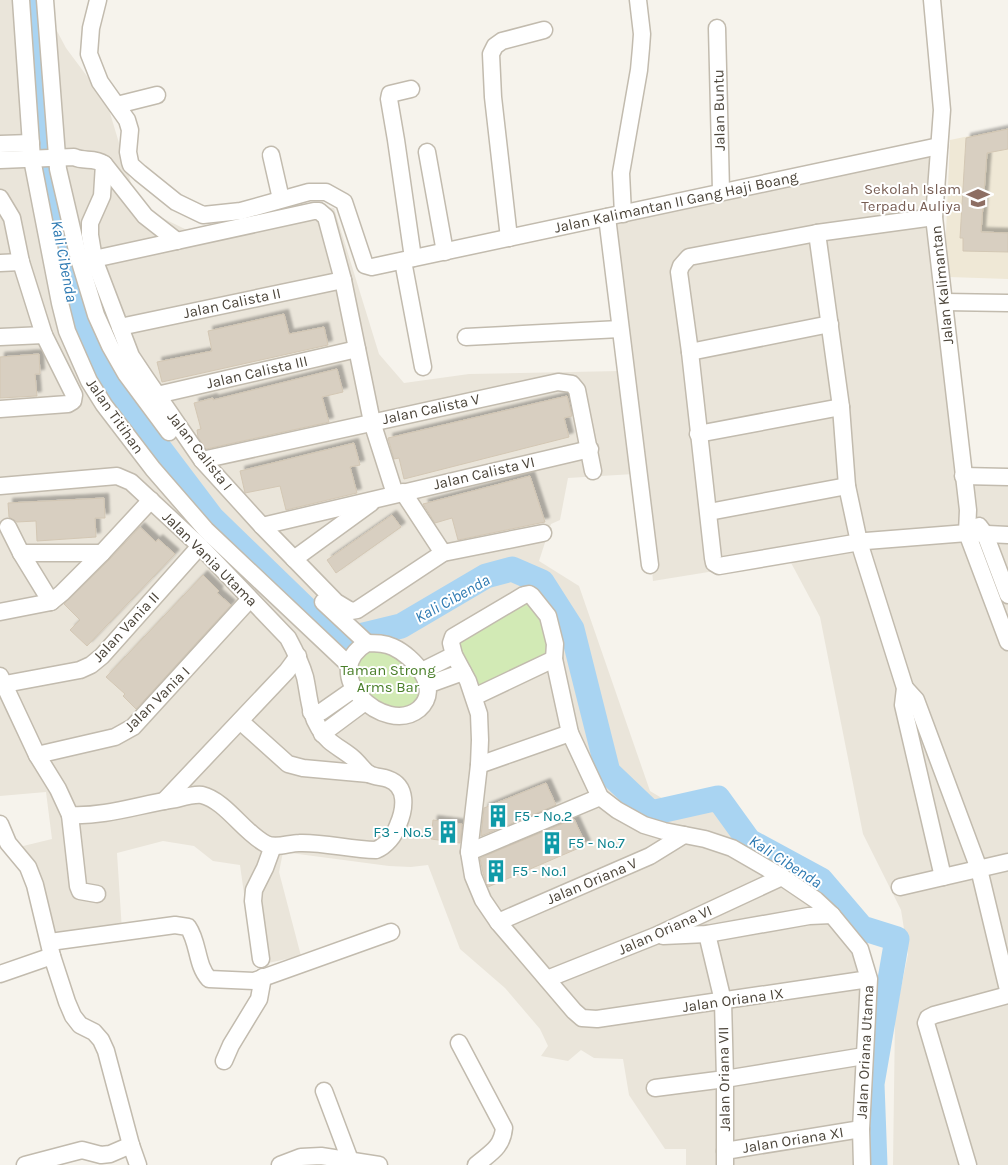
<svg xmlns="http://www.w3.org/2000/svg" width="1008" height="1165" font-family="Karla,sans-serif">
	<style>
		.residential { fill: #eae5da }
		.education { fill: #efe8d6 }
		.green { fill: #d2eab5 }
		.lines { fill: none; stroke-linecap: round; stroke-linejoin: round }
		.river { stroke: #a9d4f2; stroke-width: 25 }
		.building { fill: #d8cfc1; stroke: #d3c7b4; filter: url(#shadow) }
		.minor-casing { stroke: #c2bbae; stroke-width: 19 }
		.minor { stroke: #fff; stroke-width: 16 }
		.labels { text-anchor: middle; stroke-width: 4; stroke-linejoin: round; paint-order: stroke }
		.street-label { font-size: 15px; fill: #4b4439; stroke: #fff }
		.education-label { font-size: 15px; fill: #785e54; stroke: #fff; text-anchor: end }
		.park-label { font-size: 15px; fill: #4a7f2a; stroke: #fff }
		.culture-label { font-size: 15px; fill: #0d838f; stroke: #fff; text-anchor: start }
		.water-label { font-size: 16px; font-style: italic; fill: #2e7ab2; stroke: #fff }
	</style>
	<defs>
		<filter id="shadow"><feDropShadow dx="4.5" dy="-4.5" stdDeviation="1" flood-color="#0004"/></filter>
	</defs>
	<rect width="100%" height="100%" fill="#f6f3ec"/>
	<!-- residential -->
	<g class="residential">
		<polygon points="0,0 48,0 49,16 66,48 107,103 134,193 146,210 189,231 295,205 334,208 379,354 404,383 469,374 620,371 634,474 568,478 560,520 551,524 539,561 579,586 650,791 665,800 703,798 721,805 747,841 796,869 829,892 862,947 870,1069 871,1165 686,1165 686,1149 665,1149 629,1095 623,1059 594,1058 581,1050 568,1061 541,1056 548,1046 540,1029 505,988 460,949 428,865 411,867 389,866 283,852 279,872 301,956 254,966 240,865 213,861 194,846 163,841 117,853 122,931 56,937 39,883 15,848 52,839 46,792 0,796"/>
		<polygon points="933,156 934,295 958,475 1008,476 1008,1165 893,1165 895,1017 908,954 901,910 863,834 820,617 789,559 653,581 616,223 801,178"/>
	</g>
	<!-- education -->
	<polygon class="education" points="1008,128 1008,279 949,277 945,256 950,140"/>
	<!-- green -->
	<g class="green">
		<polygon points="529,596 545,617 552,658 475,694 454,644"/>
		<polygon points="381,643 422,671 422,706 400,716 359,696 359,648"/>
	</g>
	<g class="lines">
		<!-- river -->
		<polyline class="river" points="29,0 43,145 72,304 101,371 212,518 339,641 401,626 486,576 512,569 542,582 572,629 608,772 651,813 718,798 749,841 821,880 862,928 897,939 872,1084 875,1165"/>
	</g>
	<!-- building -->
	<g class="building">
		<polygon points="1008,129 1008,149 987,153 981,232 1008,233 1008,252 963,251 963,238 960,238 966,138"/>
		<polygon points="284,314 289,334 324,327 328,345 162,382 157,362 212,351 208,331"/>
		<polygon points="39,354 40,374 35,374 37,396 0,398 0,357"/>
		<polygon points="337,369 343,392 322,397 329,422 206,449 198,437 197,430 201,429 194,403 213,398 213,400"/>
		<polygon points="567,396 572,416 564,418 569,437 404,479 399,458 394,459 388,438"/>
		<polygon points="354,443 360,465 350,467 357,493 286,510 280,486 245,493 240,471"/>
		<polygon points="530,476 545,522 458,540 452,518 435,523 423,504"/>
		<polygon points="104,498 105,518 95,518 96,537 37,541 36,521 17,522 9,517 8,503"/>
		<polygon points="392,515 401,527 336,573 327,560"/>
		<polygon points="140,527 156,542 158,539 175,554 87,646 70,630 80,620 64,604 109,560"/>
		<polygon points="203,575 219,591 217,593 231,605 136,709 123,696 125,694 106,677"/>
		<polygon points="546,783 556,805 481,836 484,808"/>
		<polygon points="574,819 586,845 488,887 483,873 480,858"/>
		<polygon points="433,820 462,824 460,843 431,839"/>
	</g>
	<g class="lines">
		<defs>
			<g id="minor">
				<polyline points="21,0 32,159 60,303 67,331 89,381 104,405 153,469 206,530 349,665"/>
				<polyline points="45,0 58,169 79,259 96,315 110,346 126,374 169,432"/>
				<polyline points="98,0 91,28 89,54 100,82 127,120 130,130 128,152 130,162 131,165 140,173 176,202 203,215 241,211 309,192 326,192 344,202 365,265 372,267 939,146"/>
				<polyline points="932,0 942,110 934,217 968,510 967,533 1008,642"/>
				<polyline points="717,28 721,191"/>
				<polyline points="411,89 390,94 389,99 396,140 413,258"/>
				<polyline points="117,105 157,95"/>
				<polyline points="0,144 31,143"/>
				<polyline points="427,152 445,252"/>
				<polyline points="271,155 281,199"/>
				<path d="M0 160 74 157C84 162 94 157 104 164L145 216 177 241"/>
				<polyline points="104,164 102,196 90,223 90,235 94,259 131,356 145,377 202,460 262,526 336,602 351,611 357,610 443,553 543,533"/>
				<polyline points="0,198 12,218 21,262 44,335 74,395 73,401 68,404 0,409"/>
				<polyline points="623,214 621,173 639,70 641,48 642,34 638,0"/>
				<polyline points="607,217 650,565"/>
				<polyline points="934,217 817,233 689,257 681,266 679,272 690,352 713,558 714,563 719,566 866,541 967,533 1008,535"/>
				<polyline points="817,233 841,407 847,486 859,542 905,688 903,705 943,877"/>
				<polyline points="509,238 493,97 491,54 495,46 502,41 544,30"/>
				<polyline points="94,259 314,211 319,211 326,217 343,280 372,422 395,494"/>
				<polyline points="403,261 423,367"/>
				<polyline points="0,263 21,262"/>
				<polyline points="944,302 1008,303"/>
				<polyline points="120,327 343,280"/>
				<polyline points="0,337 44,335"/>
				<polyline points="466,337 620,329"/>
				<polyline points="690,352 830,324"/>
				<polyline points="157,395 357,349"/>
				<polyline points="698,434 841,407"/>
				<polyline points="202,460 558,382 572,384 577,390 593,471"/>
				<polyline points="963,476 1008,477"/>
				<path d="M0 486 117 476 131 482 200 546 288 638C295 651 301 663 305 677 309 695 309 712 319 728 328 744 340 747 353 758 359 763 364 771 369 774 375 777 382 777 388 779 408 786 405 809 398 825 395 835 386 846 376 850 350 850 325 842 299 843 289 843 276 849 266 844 244 833 226 801 202 795 194 794 184 797 176 799 141 804 106 817 70 815L58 789 37 755 0 676"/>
				<polyline points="403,492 443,553"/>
				<polyline points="709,512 847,486"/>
				<polyline points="262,526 590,449"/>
				<polyline points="979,526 985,534 1008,595"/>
				<polyline points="8,527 21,553 51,602"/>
				<polyline points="21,553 102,553"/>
				<polyline points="294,559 371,503"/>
				<polyline points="323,602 367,643"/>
				<polyline points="0,612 51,602 62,593 102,553 151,500"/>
				<path d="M367 643C376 643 384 643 393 647 413 656 443 688 419 709 385 737 316 673 367 643Z"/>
				<polyline points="422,671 454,655"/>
				<polyline points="5,684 80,670 91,665 102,656 200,546"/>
				<polyline points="427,685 463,672"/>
				<polyline points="905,688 916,700 979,869 1008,990"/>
				<polyline points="474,697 554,659"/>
				<polyline points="311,712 321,712 354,689"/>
				<polyline points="240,721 288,764 303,768 369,774"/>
				<polyline points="322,734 365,702"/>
				<polyline points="37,755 115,737 133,727 250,599"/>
				<polyline points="479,765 570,733"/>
				<polyline points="164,801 287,671 298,656"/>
				<polyline points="70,815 78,886 80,891 97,894"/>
				<polyline points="0,824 8,843 28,867 35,885 52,956 67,1002 73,1016 80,1025 94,1032 101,1040 106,1051 131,1145 138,1165"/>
				<polyline points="469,852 600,797"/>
				<polyline points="900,887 1008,862"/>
				<polyline points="498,922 650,856 684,835"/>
				<polyline points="707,934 723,1001 725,1079 725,1165"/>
				<polyline points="663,936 707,934 809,916 832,915"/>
				<path d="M50 942 175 925 188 927C199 943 196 965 209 979L254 981 391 932"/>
				<polyline points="261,959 253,901 254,890 265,868 273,846"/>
				<polyline points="0,974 52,956"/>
				<polyline points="547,979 655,936 782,877"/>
				<path d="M459 1043 504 1128C502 1148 490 1153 476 1165"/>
				<polyline points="224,1061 231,1045 259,999 263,977"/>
				<polyline points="655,1088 725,1079 864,1056"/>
				<polyline points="324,1091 350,1160"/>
				<polyline points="725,1151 861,1129"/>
				<polyline points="25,1165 82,1150 101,1155 110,1154 131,1145"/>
				<polyline points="280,1165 301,1157 321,1156 379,1165"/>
				<polyline points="862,1165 861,1129 869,979 860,949 832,915 816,900 782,877 732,848 705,839 664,831 644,825 617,810 600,797 570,733 554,659 555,644 548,616 532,596 529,594 524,595 453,637 451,643 454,655 468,681 479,714 480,740 479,765 469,852 473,876 483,900 498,922 574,1011 582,1018 597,1019 869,979"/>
				<polyline points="968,1165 926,1023 928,1018 934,1015 1008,995"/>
			</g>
		</defs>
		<!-- minor casing -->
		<use href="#minor" class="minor-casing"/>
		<!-- minor -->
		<use href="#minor" class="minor"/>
	</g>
	<!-- icons -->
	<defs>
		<symbol id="school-bare" viewBox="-9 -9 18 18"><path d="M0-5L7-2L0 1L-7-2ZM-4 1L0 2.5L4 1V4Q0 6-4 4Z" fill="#8d6e63" stroke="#fff" stroke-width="2.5" paint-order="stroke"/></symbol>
		<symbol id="building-bare" viewBox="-9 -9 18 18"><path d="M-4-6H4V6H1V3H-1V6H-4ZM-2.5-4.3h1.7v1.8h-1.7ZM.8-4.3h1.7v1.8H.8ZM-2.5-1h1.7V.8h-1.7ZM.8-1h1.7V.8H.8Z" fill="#0f9aa8" stroke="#fff" stroke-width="2.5" paint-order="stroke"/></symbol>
	</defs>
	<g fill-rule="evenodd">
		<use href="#school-bare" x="962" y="182" width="32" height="32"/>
		<use href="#building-bare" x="482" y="800" width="32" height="32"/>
		<use href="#building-bare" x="432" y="816" width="32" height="32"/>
		<use href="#building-bare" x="536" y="827" width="32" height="32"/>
		<use href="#building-bare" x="480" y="855" width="32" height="32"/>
	</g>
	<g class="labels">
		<!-- street labels -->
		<g class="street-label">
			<text transform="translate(719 110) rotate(-91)" y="5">Jalan Buntu</text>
			<text transform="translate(676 202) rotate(-12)" y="5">Jalan Kalimantan II Gang Haji Boang</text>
			<text transform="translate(942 285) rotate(-96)" y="5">Jalan Kalimantan</text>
			<text transform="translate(232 303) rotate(-12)" y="5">Jalan Calista II</text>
			<text transform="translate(257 372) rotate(-13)" y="5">Jalan Calista III</text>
			<text transform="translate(431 409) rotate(-12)" y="5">Jalan Calista V</text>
			<text transform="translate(115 416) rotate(55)" y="5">Jalan Titihan</text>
			<text transform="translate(200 451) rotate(52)" y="5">Jalan Calista I</text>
			<text transform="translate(484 473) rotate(-13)" y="5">Jalan Calista VI</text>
			<text transform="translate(210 559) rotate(45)" y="5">Jalan Vania Utama</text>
			<text transform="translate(126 627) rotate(-47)" y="5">Jalan Vania II</text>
			<text transform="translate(157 699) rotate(-45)" y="5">Jalan Vania I</text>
			<text transform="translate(592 881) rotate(-23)" y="5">Jalan Oriana V</text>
			<text transform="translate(665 930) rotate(-24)" y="5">Jalan Oriana VI</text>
			<text transform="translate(733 1000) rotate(-8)" y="5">Jalan Oriana IX</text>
			<text transform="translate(865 1052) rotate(-87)" y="5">Jalan Oriana Utama</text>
			<text transform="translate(724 1079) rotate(-91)" y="5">Jalan Oriana VII</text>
			<text transform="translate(793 1140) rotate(-9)" y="5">Jalan Oriana XI</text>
		</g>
		<!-- education labels -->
		<g class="education-label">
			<text x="961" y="194">Sekolah Islam<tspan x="961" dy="17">Terpadu Auliya</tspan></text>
		</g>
		<!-- park labels -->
		<g class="park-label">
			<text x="388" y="675">Taman Strong<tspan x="388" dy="17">Arms Bar</tspan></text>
		</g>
		<!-- culture labels -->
		<g class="culture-label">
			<text x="514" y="821">F5 - No.2</text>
			<text x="432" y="837" text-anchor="end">F3 - No.5</text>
			<text x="568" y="848">F5 - No.7</text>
			<text x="512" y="876">F5 - No.1</text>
		</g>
		<!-- water labels -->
		<g class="water-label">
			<text transform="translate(65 261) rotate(79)" y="6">Kali Cibenda</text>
			<text transform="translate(452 598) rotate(-29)" y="6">Kali Cibenda</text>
			<text transform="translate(786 861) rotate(33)" y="6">Kali Cibenda</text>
		</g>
	</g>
</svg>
